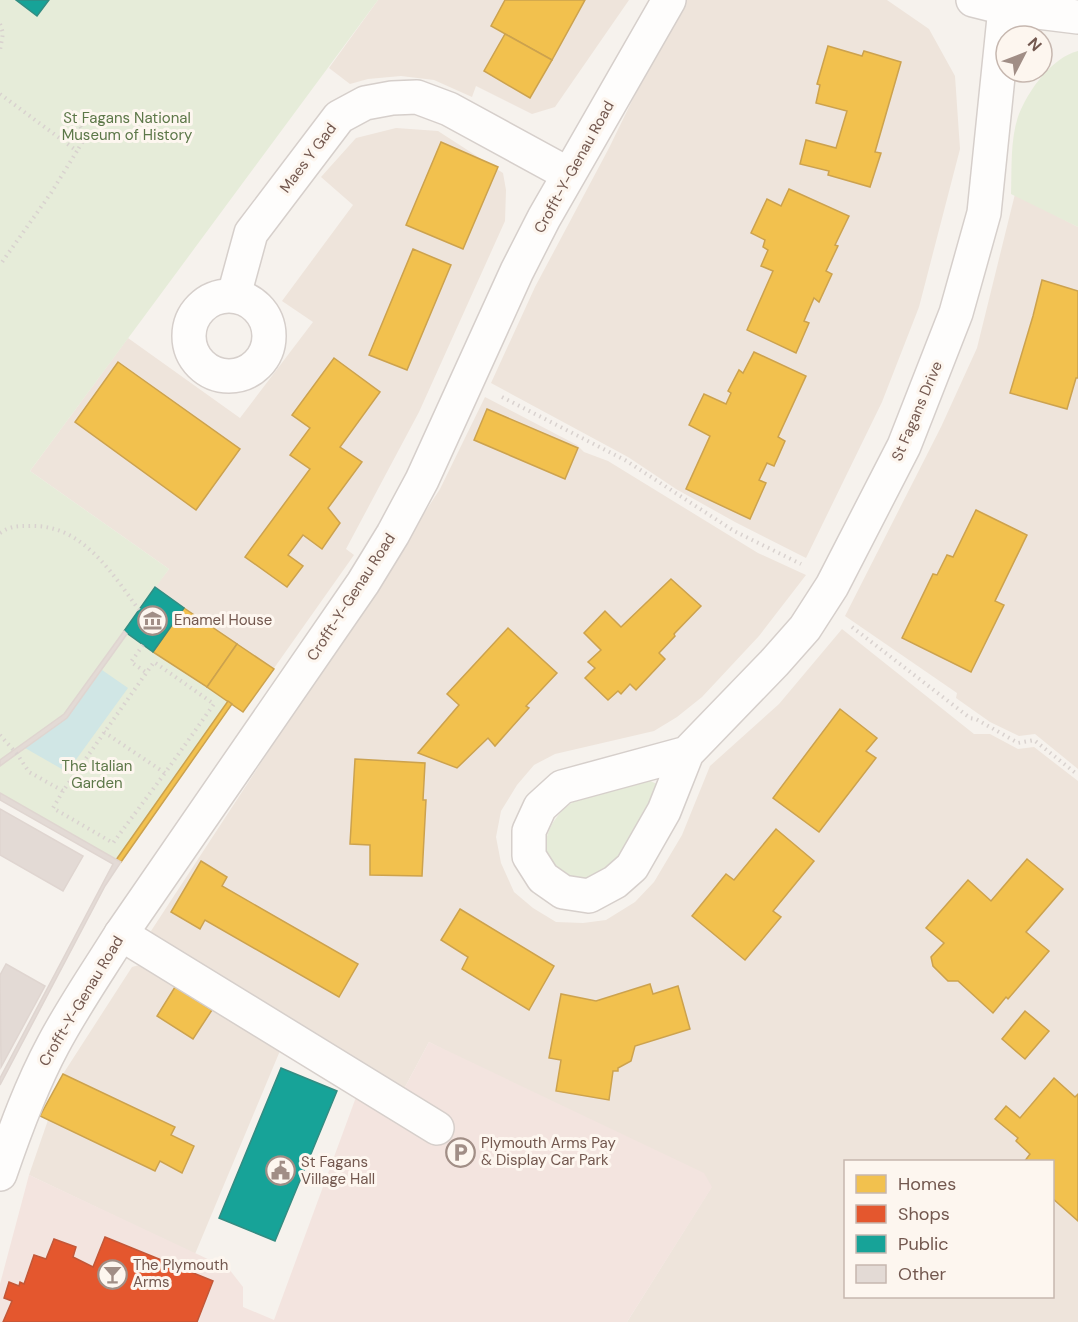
<svg xmlns="http://www.w3.org/2000/svg" width="1078" height="1322" font-family="'DM Sans',sans-serif">
	<style>
		.residential { fill: #eee4db; fill-rule: evenodd }
		.commercial { fill: #f3e4df }
		.green { fill: #e6ecd9 }
		.water { fill: #d0e6e5 }
		.homes { fill: #f2c14e; stroke: #cca24e; stroke-width: 1.5 }
		.shops { fill: #e4572e; stroke: #c25738; stroke-width: 1.5 }
		.public { fill: #17a398; stroke: #338c82; stroke-width: 1.5 }
		.building { fill: #e3dad5; stroke: #dfd5d0; stroke-width: 1.5 }
		.lines { fill: none; stroke-linecap: round; stroke-linejoin: round }
		.minor-casing { stroke: #d6cfcb; stroke-width: 36 }
		.path { stroke: #d9d2cf; stroke-width: 4; stroke-dasharray: 1.5 4.5; stroke-linecap: butt }
		.minor { stroke: #fefdfc; stroke-width: 33 }
		.labels { text-anchor: middle; stroke-width: 6; stroke-linejoin: round; paint-order: stroke }
		.park-label { font-size: 15px; fill: #5c7748; stroke: #fdf6ef }
		.street-label { font-size: 15px; fill: #73584f; stroke: #fdf6ef }
		.poi-label { font-size: 15px; fill: #73584f; stroke: #fdf6ef; text-anchor: start }
	</style>
	<rect width="100%" height="100%" fill="#f6f2ed"/>
	<!-- residential -->
	<g class="residential">
		<polygon points="378,0 629,0 555,107 532,114 476,86 472,97 434,80 401,76 368,79 350,84 329,68"/>
		<polygon points="687,0 887,0 929,29 955,76 960,149 919,307 882,402 806,558 735,522 676,489 628,457 491,383 535,287 609,148 669,25"/>
		<polygon points="396,128 438,131 503,173 506,190 505,221 419,412 346,549 354,555 243,712 153,652 155,587 169,569 30,471 128,338 240,418 313,322 282,301 353,205 321,177 356,138"/>
		<polygon points="1015,194 1078,227 1078,769 1035,734 1019,736 990,722 956,698 957,693 845,616 941,427 977,348"/>
		<path d="M485 397 577 445 584 452 608 461 758 553 806 575 759 636 702 697 677 717 654 731 555 754 534 765 517 785 501 811 496 837 501 863 514 892 533 908 556 922 583 923 606 920 635 902 654 882 682 835 710 766 779 704 842 629 974 734H990L1018 749 1034 747 1078 781V1322H627L711 1188 429 1042 404 1089 155 941 151 931 440 489ZM846 1162H1052V1296H846Z"/>
		<polygon points="143,964 282,1046 195,1254 29,1175 48,1120 40,1116 63,1074 132,967"/>
	</g>
	<!-- commercial -->
	<polygon class="commercial" points="429,1042 704,1173 712,1187 627,1322 0,1322 0,1284 29,1175 229,1269 243,1287 243,1307 274,1320 359,1089 404,1089"/>
	<!-- green -->
	<g class="green">
		<polygon points="0,0 378,0 30,471 169,569 155,588 153,652 232,704 118,867 0,800"/>
		<path d="M1078 51V227L1011 194C1012 168 1010 138 1019 114 1029 90 1051 58 1078 51Z"/>
		<path d="M648 780 657 784V790C643 812 622 860 602 875 595 880 588 880 580 879 531 872 540 824 573 802 585 794 632 784 648 780Z"/>
	</g>
	<!-- water -->
	<polygon class="water" points="102,670 128,688 67,772 25,748 67,718"/>
	<!-- homes -->
	<g class="homes">
		<polygon points="505,0 585,0 552,60 491,26"/>
		<polygon points="505,34 552,60 530,98 484,71"/>
		<polygon points="828,46 862,56 864,51 901,62 875,152 881,153 870,187 828,175 829,171 800,164 806,140 836,148 847,111 816,103 820,85 817,84"/>
		<polygon points="441,142 498,167 463,249 406,225"/>
		<polygon points="789,189 849,216 835,245 838,246 826,271 832,274 819,302 814,298 804,321 809,323 796,353 747,330 773,271 761,266 768,250 763,247 765,240 751,233 767,199 781,206"/>
		<polygon points="413,249 451,265 407,370 369,355"/>
		<polygon points="1042,280 1078,291 1078,378 1076,378 1067,409 1010,393 1033,316"/>
		<polygon points="754,352 806,376 778,437 785,441 774,466 767,463 759,480 766,483 750,519 686,489 710,436 689,425 704,394 726,404 731,393 728,391 739,370 743,373"/>
		<polygon points="334,358 380,392 340,447 362,462 328,508 340,523 322,549 303,535 288,555 303,566 287,587 245,557 310,469 290,455 310,428 292,415"/>
		<polygon points="118,362 240,449 196,510 75,422"/>
		<polygon points="487,409 578,448 565,479 474,440"/>
		<polygon points="976,510 1027,535 995,601 1004,605 971,672 902,638 933,574 937,575 947,555 953,557"/>
		<polygon points="671,579 701,606 674,634 675,636 659,653 665,659 636,690 630,684 621,694 618,691 608,700 585,678 595,668 588,662 601,650 584,633 605,611 621,627"/>
		<polygon points="184,608 237,644 207,687 153,652"/>
		<polygon points="508,628 557,673 526,706 529,708 495,746 488,738 457,768 418,753 459,705 447,694"/>
		<polygon points="237,644 274,669 243,712 207,687"/>
		<polygon points="228,701 232,704 121,862 116,860"/>
		<polygon points="840,709 877,738 866,751 876,758 819,832 773,798"/>
		<polygon points="355,759 425,763 423,800 426,800 422,876 370,875 370,845 350,844"/>
		<polygon points="776,829 814,861 773,911 781,917 745,960 692,916 726,874 734,880"/>
		<polygon points="1027,859 1063,889 1026,932 1049,951 1008,999 1006,997 993,1013 958,981 948,981 933,966 931,957 944,943 926,928 968,880 991,901"/>
		<polygon points="201,861 227,877 222,886 358,964 339,997 205,920 200,929 171,912"/>
		<polygon points="460,909 554,966 529,1010 462,969 468,957 441,940"/>
		<polygon points="650,984 653,994 678,986 690,1029 635,1046 631,1061 618,1068 618,1071 613,1071 609,1100 556,1091 561,1060 549,1058 561,994 596,1001"/>
		<polygon points="175,987 212,1010 193,1039 157,1016"/>
		<polygon points="1025,1011 1049,1031 1025,1059 1002,1039"/>
		<polygon points="63,1074 175,1127 171,1135 194,1146 182,1173 160,1161 155,1171 40,1116"/>
		<polygon points="1054,1078 1075,1097 1078,1094 1078,1221 1052,1198 1052,1162 1024,1162 1030,1154 1016,1141 1018,1138 995,1119 1006,1106 1020,1118"/>
	</g>
	<!-- shops -->
	<polygon class="shops" points="105,1237 213,1281 197,1322 3,1322 12,1301 4,1298 9,1282 19,1286 20,1282 24,1284 34,1255 46,1259 54,1239 76,1247 73,1257 93,1267"/>
	<!-- public -->
	<g class="public">
		<polygon points="16,0 49,0 37,16"/>
		<polygon points="155,587 184,608 153,652 124,631"/>
		<polygon points="281,1068 337,1091 275,1241 219,1218"/>
	</g>
	<!-- building -->
	<g class="building">
		<polygon points="124,631 127,634 67,718 0,766 0,760 64,714"/>
		<polygon points="0,793 121,862 105,886 0,1085 0,1078 113,864 0,800"/>
		<polygon points="0,809 83,856 63,891 0,855"/>
		<polygon points="6,964 45,986 1,1067 0,975"/>
	</g>
	<g class="lines">
		<defs>
			<g id="minor">
				<polyline points="973,0 1005,8 1078,17"/>
				<polyline points="234,295 251,233 339,117 365,103 392,98 417,97 449,109 568,174"/>
				<circle cx="229" cy="336" r="40"/>
				<polyline points="687,753 664,811 632,867 615,882 589,896 563,892 543,878 529,856 529,831 540,807 562,787 687,753 774,663 805,628 832,586 904,446 956,313 984,213 1005,8"/>
				<polyline points="121,934 437,1128"/>
				<path d="M0 1174C15 1130 31 1086 53 1045 73 1007 98 971 121 934L363 583 393 534 422 480 517 271 544 218 669 0"/>
			</g>
		</defs>
		<!-- minor casing -->
		<use href="#minor" class="minor-casing"/>
		<!-- path -->
		<g class="path">
			<polyline points="0,24 3,33 0,50"/>
			<polyline points="0,94 77,151 51,193 0,265"/>
			<polyline points="71,111 86,136 77,151"/>
			<polyline points="502,397 625,460 734,531 801,564"/>
			<path d="M0 533C10 526 18 526 30 526 82 524 112 573 139 610"/>
			<polyline points="852,627 970,718 976,719 1018,743 1034,740 1078,775"/>
			<polyline points="143,645 131,662 147,673"/>
			<polyline points="0,735 17,754 29,772 63,791 154,662 214,704 165,773 104,732"/>
			<polyline points="63,791 53,808 113,843 165,773"/>
		</g>
		<!-- minor -->
		<use href="#minor" class="minor"/>
	</g>
	<!-- icons -->
	<defs>
		<symbol id="museum-ring" viewBox="-11 -11 22 22"><circle r="9.5" fill="#fdf6ef" stroke="#a18e86" stroke-width="1.5"/><path d="M0-6L6-3V-2H-6V-3ZM-5-1h2V3h-2ZM-1-1h2V3h-2ZM3-1h2V3H3ZM-6 4H6V6H-6Z" fill="#a18e86"/></symbol>
		<symbol id="parking-ring" viewBox="-11 -11 22 22"><circle r="9.5" fill="#fdf6ef" stroke="#a18e86" stroke-width="1.5"/><path d="M-3.5-5.5H1a3.5 3.5 0 0 1 0 7H-1V5.5H-3.5ZM-1-3.4V-.6H.8a1.4 1.4 0 0 0 0-2.8Z" fill="#a18e86"/></symbol>
		<symbol id="civic-ring" viewBox="-11 -11 22 22"><circle r="9.5" fill="#fdf6ef" stroke="#a18e86" stroke-width="1.5"/><path d="M-.6-6.5H3V-4.5H.6V-3L4-1V1h2V6H-6V1h2V-1L-.6-3ZM-1.2 2.5V6h2.4V2.5Z" fill="#a18e86"/></symbol>
		<symbol id="bar-ring" viewBox="-11 -11 22 22"><circle r="9.5" fill="#fdf6ef" stroke="#a18e86" stroke-width="1.5"/><path d="M-6-5H6L.8 .8V4.5H3.5V6h-7V4.5H-.8V.8Z" fill="#a18e86"/></symbol>
	</defs>
	<g fill-rule="evenodd">
		<use href="#museum-ring" x="136" y="604" width="33" height="33"/>
		<use href="#parking-ring" x="444" y="1136" width="33" height="33"/>
		<use href="#civic-ring" x="264" y="1154" width="33" height="33"/>
		<use href="#bar-ring" x="96" y="1258" width="33" height="33"/>
	</g>
	<g class="labels">
		<!-- park labels -->
		<g class="park-label">
			<text x="127" y="123">St Fagans National<tspan x="127" dy="17">Museum of History</tspan></text>
			<text x="97" y="771">The Italian<tspan x="97" dy="17">Garden</tspan></text>
		</g>
		<!-- street labels -->
		<g class="street-label">
			<text transform="translate(308 158) rotate(-53)" y="5">Maes Y Gad</text>
			<text transform="translate(574 167) rotate(-61)" y="5">Crofft-Y-Genau Road</text>
			<text transform="translate(917 411) rotate(-67)" y="5">St Fagans Drive</text>
			<text transform="translate(351 597) rotate(-57)" y="5">Crofft-Y-Genau Road</text>
			<text transform="translate(81 1001) rotate(-59)" y="5">Crofft-Y-Genau Road</text>
		</g>
		<!-- poi labels -->
		<g class="poi-label">
			<text x="174" y="625">Enamel House</text>
			<text x="481" y="1148">Plymouth Arms Pay<tspan x="481" dy="17">&amp; Display Car Park</tspan></text>
			<text x="301" y="1167">St Fagans<tspan x="301" dy="17">Village Hall</tspan></text>
			<text x="133" y="1270">The Plymouth<tspan x="133" dy="17">Arms</tspan></text>
		</g>
	</g>
	<!-- legend -->
	<rect x="844" y="1160" width="210" height="138" fill="#fdf6ef" stroke="#c6b7af" stroke-width="1.5"/>
	<rect x="856" y="1175" width="30" height="18" fill="#f2c14e" stroke="#c6b7af" stroke-width="1.5"/>
	<text x="898" y="1190" font-size="18" fill="#73584f">Homes</text>
	<rect x="856" y="1205" width="30" height="18" fill="#e4572e" stroke="#c6b7af" stroke-width="1.5"/>
	<text x="898" y="1220" font-size="18" fill="#73584f">Shops</text>
	<rect x="856" y="1235" width="30" height="18" fill="#17a398" stroke="#c6b7af" stroke-width="1.5"/>
	<text x="898" y="1250" font-size="18" fill="#73584f">Public</text>
	<rect x="856" y="1265" width="30" height="18" fill="#e3dad5" stroke="#c6b7af" stroke-width="1.5"/>
	<text x="898" y="1280" font-size="18" fill="#73584f">Other</text>
	<!-- north arrow -->
	<g transform="translate(1024 54) rotate(48)"><circle r="28" fill="#fdf6ef" stroke="#c6b7af" stroke-width="1.5"/>
	<path d="M0-4.5L10 22L0 15L-10 22Z" fill="#a18e86"/>
	<text y="-9" font-size="16" font-weight="bold" text-anchor="middle" fill="#73584f">N</text>
	</g>
</svg>
